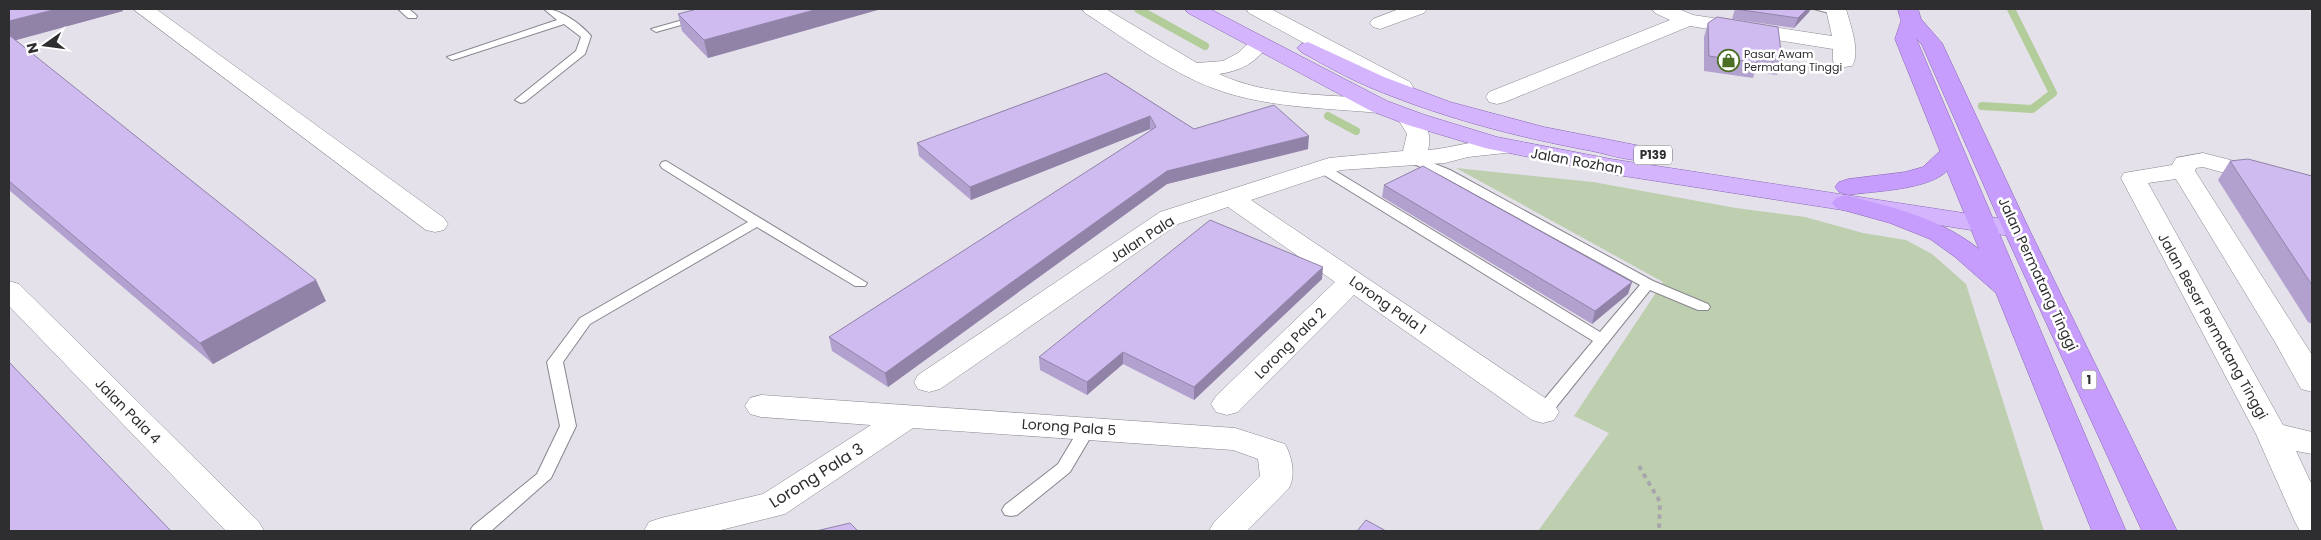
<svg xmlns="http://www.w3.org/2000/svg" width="2321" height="540" font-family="Poppins,sans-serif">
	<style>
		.green { fill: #becfb0 }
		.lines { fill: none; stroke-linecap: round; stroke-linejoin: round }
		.stream { stroke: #b2cd9a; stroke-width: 8 }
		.service-casing { stroke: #88858e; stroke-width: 2 }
		.minor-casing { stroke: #88858e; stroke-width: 1 }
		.primary-casing { stroke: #8765b5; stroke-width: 1 }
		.trunk-casing { stroke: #8765b5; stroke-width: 1 }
		.path { stroke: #a8a6ad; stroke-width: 4; stroke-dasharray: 4.5 4.5; stroke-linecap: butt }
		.service { fill: #fff; fill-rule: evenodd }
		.minor { fill: #fff; fill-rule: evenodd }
		.primary { fill: #d4b5fd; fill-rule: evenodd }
		.trunk { fill: #c69cfc; fill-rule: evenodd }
		.wall { fill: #b2a1ce }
		.shaded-wall { fill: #9183a8 }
		.building { fill: #cfbbf0; stroke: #9183a8 }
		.labels { text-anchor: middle; stroke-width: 5; stroke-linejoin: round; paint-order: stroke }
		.far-poi-label { font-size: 11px; fill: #2e2d30; stroke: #fff; text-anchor: start }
		.shield { fill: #fff; stroke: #6d6c6e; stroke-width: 1 }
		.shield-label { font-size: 12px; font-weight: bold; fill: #2e2d30 }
		.street-label { font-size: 14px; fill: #2e2d30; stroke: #fff }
		.near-street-label { font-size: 16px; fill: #2e2d30; stroke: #fff }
	</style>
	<rect width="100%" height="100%" fill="#e4e1ea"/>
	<!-- green -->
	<polygon class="green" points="1456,168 1593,182 1736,208 1805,217 1863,233 1906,240 1932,254 1966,284 2044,531 1538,531 1609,433 1574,416 1663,282"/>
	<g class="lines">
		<!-- stream -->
		<g class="stream">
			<polyline points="1138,9 1205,46"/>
			<polyline points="1982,106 2032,109 2053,93 2011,9"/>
			<polyline points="1328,116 1356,131"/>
		</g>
		<defs>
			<g id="service">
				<polygon points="398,9 409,9 417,16 416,18 408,18"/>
				<path d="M544 9C559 8 581 24 591 36L585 54 525 102 521 103 515 100 576 51 581 37 564 24 456 59 452 60 447 57 557 20Z"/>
				<polygon points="722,9 738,9 656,32 651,29"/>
				<polygon points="1814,9 1836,9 1842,12 1837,15"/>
				<polygon points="1413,155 1450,170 1653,281 1708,304 1710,307 1708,310 1698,310 1650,290 1549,416 1537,416 1535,412 1537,408 1593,341 1316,170 1314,167 1316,164 1324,164 1600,332 1640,285 1442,176 1409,162 1407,159 1409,156"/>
				<polygon points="666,161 867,283 865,286 855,286 757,227 590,324 563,362 576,426 551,478 491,531 470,531 473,526 537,474 560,426 547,362 580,318 748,222 662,168 660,165 662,162"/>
				<polygon points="1088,422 1094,424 1096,428 1070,472 1017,515 1011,516 1005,515 1002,510 1005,505 1058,464 1082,424"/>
			</g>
			<g id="minor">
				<polygon points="133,9 156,9 444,218 448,224 444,230 435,232 426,230"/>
				<path d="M1082 9H1106L1197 63 1223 61 1238 53 1252 40 1259 38 1266 40 1269 44C1257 62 1241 71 1219 74 1268 97 1326 94 1379 99L1387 101 1390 106 1387 111 1379 113C1327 108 1274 108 1224 92 1174 76 1129 41 1085 13Z"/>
				<polygon points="1246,9 1271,9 1410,82 1413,87 1410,92 1402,94 1394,92 1249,13"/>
				<polygon points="1399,9 1427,9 1424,13 1380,29 1373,27 1370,23 1373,19"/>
				<path d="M1652 9H1679L1693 15 1832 36 1826 9H1846C1850 24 1861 52 1852 66L1844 67 1836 66 1833 61V49L1690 26 1505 102 1497 104 1489 102 1486 97 1489 92 1670 20 1655 13Z"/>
				<path d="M1410 112 1418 114C1427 127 1432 134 1428 150 1456 148 1486 135 1514 142L1518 147 1514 152 1468 157 1445 163 1341 170 1251 200 1554 404 1559 412 1554 420 1543 423 1532 420 1354 295 1238 412 1227 415 1216 412 1211 404 1216 396 1335 282 1228 207 1178 224 940 389 929 392 918 389 914 382 918 375 1160 212 1329 158 1403 151 1407 134 1398 119 1402 114Z"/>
				<polygon points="2203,153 2312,181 2312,197 2203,167 2196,168 2195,171 2312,355 2312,392 2301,389 2275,342 2176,179 2148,183 2283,425 2312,432 2312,454 2296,451 2312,485 2312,531 2300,531 2295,522 2256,434 2121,178 2124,173 2172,165 2176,158"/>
				<polygon points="9,281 19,284 259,522 264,531 226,531 9,306"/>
				<path d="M761 395 1235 428 1285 444C1292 457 1296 475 1289 488L1247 531H1209L1214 522 1260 476 1258 459 1233 450 913 428 785 514 717 531H644L649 522 661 518 763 494 871 425 761 417 750 414 745 406 750 398Z"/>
			</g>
			<g id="primary">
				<polygon points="1185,9 1210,9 1387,101 1425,115 1497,137 1611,159 2016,221 2025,223 2029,229 2025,235 2016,237 1611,174 1485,148 1408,125 1371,111 1188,13"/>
				<path d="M1308 42 1384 77 1450 102 1544 127 1656 149 1659 154 1656 159C1636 164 1611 155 1592 151 1516 137 1440 117 1369 87 1345 77 1323 64 1301 52L1297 48 1301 44Z"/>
			</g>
			<path id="trunk" d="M1898 9H1918L1921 19 1942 43 2029 229 2177 531H2142L2003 229 1922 45 1916 38 2126 531H2092L1996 293 1955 257 1930 239 1890 223 1836 208 1832 203 1836 198 1845 195C1892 207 1940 218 1979 249L1947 171C1928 190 1875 191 1848 195L1839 192 1835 187 1839 182 1848 179 1905 172 1923 167 1940 151 1895 39 1901 21Z"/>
		</defs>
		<!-- service casing -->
		<use href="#service" class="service-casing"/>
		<!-- minor casing -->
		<use href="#minor" class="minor-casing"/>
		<!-- primary casing -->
		<use href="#primary" class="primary-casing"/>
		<!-- trunk casing -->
		<use href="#trunk" class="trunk-casing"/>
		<!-- path -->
		<polyline class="path" points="1639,466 1660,502 1659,531"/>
		<!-- service -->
		<use href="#service" class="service"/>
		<!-- minor -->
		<use href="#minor" class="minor"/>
		<!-- primary -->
		<use href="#primary" class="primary"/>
		<!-- trunk -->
		<use href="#trunk" class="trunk"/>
	</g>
	<!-- wall -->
	<g class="wall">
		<polygon points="9,9 123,11 16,40 326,301 213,364 9,190"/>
		<polygon points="697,9 881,9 708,58 682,31 678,14"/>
		<polygon points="1735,9 1809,12 1794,28 1732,19"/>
		<polygon points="1708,23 1782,60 1777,75 1755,72 1753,78 1704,71 1704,37"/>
		<polygon points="1106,73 1194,129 1308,149 1167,184 888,387 832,351 829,337 1151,131 1150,129 971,200 919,156 917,143"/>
		<polygon points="2230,161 2312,176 2312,324 2308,322 2218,180"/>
		<polygon points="1384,185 1632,282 1628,294 1592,324 1382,197"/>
		<polygon points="1322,279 1194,400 1123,364 1087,395 1040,370 1039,357"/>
	</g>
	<!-- shaded-wall -->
	<g class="shaded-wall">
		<polygon points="57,9 122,9 123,11 9,42 9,21"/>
		<polygon points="818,9 881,9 708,58 704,40"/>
		<polygon points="1807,9 1811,9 1809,12 1794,28 1798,18"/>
		<polygon points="1150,116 1150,129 971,200 970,187"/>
		<polygon points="1309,136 1308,149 1167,184 888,387 885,373 1167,171"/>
		<polygon points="1323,267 1322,279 1194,400 1194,387"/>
		<polygon points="316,280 326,301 213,364 200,343"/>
		<polygon points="1632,282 1628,294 1592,324 1595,311"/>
		<polygon points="1123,352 1123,364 1087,395 1087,382"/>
	</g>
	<!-- building -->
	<g class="building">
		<polygon points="9,9 57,9 9,21"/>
		<polygon points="697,9 818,9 704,40 678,14"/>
		<polygon points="1735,9 1807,9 1798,18"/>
		<polygon points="1717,17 1778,27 1782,60 1757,56 1757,63 1709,56 1708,23"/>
		<polygon points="9,35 316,280 200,343 9,181"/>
		<polygon points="1106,73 1194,129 1274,105 1309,136 1167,171 885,373 829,337 1156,127 1150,116 970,187 917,143"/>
		<polygon points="2248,159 2312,176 2312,285 2230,161"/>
		<polygon points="1423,166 1632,282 1595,311 1384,185"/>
		<polygon points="1210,220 1323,267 1194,387 1123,352 1087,382 1039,357"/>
		<polygon points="9,362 171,531 9,531"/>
		<polygon points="1366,520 1386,531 1357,531"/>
		<polygon points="850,523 858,531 816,531"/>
	</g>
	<!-- icons -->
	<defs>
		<symbol id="shop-ring" viewBox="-11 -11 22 22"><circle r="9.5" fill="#fff" stroke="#4b6d24" stroke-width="1.5"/><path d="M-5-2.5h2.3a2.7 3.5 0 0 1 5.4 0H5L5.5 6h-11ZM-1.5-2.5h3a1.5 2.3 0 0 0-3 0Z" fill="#4b6d24"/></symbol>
	</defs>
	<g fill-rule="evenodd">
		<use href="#shop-ring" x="1716" y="48" width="25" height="25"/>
	</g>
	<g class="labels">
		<!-- far-poi labels -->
		<g class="far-poi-label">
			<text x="1744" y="58">Pasar Awam<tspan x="1744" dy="13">Permatang Tinggi</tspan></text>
		</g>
		<!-- shield labels -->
		<g class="shield">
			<rect x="1634" y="145.5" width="38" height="19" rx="4"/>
			<rect x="2081.5" y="370.5" width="15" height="19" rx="4"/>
		</g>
		<g class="shield-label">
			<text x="1653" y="159">P139</text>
			<text x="2089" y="384">1</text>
		</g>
		<!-- street labels -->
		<g class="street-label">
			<text transform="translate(1577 161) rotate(10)" y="5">Jalan Rozhan</text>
			<text transform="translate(1142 239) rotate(-33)" y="5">Jalan Pala</text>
			<text transform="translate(2038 274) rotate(65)" y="5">Jalan Permatang Tinggi</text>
			<text transform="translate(1388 305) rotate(35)" y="5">Lorong Pala 1</text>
			<text transform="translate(2213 326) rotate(61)" y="5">Jalan Besar Permatang Tinggi</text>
			<text transform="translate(1290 343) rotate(-45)" y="5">Lorong Pala 2</text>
			<text transform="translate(128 411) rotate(45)" y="5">Jalan Pala 4</text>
			<text transform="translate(1069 427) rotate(4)" y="5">Lorong Pala 5</text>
		</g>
		<!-- near-street labels -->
		<g class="near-street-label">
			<text transform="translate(816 475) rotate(-32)" y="6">Lorong Pala 3</text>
		</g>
	</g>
	<!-- border -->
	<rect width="2321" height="540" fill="none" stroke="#2e2d30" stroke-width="20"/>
	<!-- north arrow -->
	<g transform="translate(45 45) rotate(256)" stroke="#ffffff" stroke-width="4" paint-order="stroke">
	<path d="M0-4L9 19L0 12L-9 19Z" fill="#2e2d30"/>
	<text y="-8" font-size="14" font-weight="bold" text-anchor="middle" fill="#2e2d30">N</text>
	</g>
</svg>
